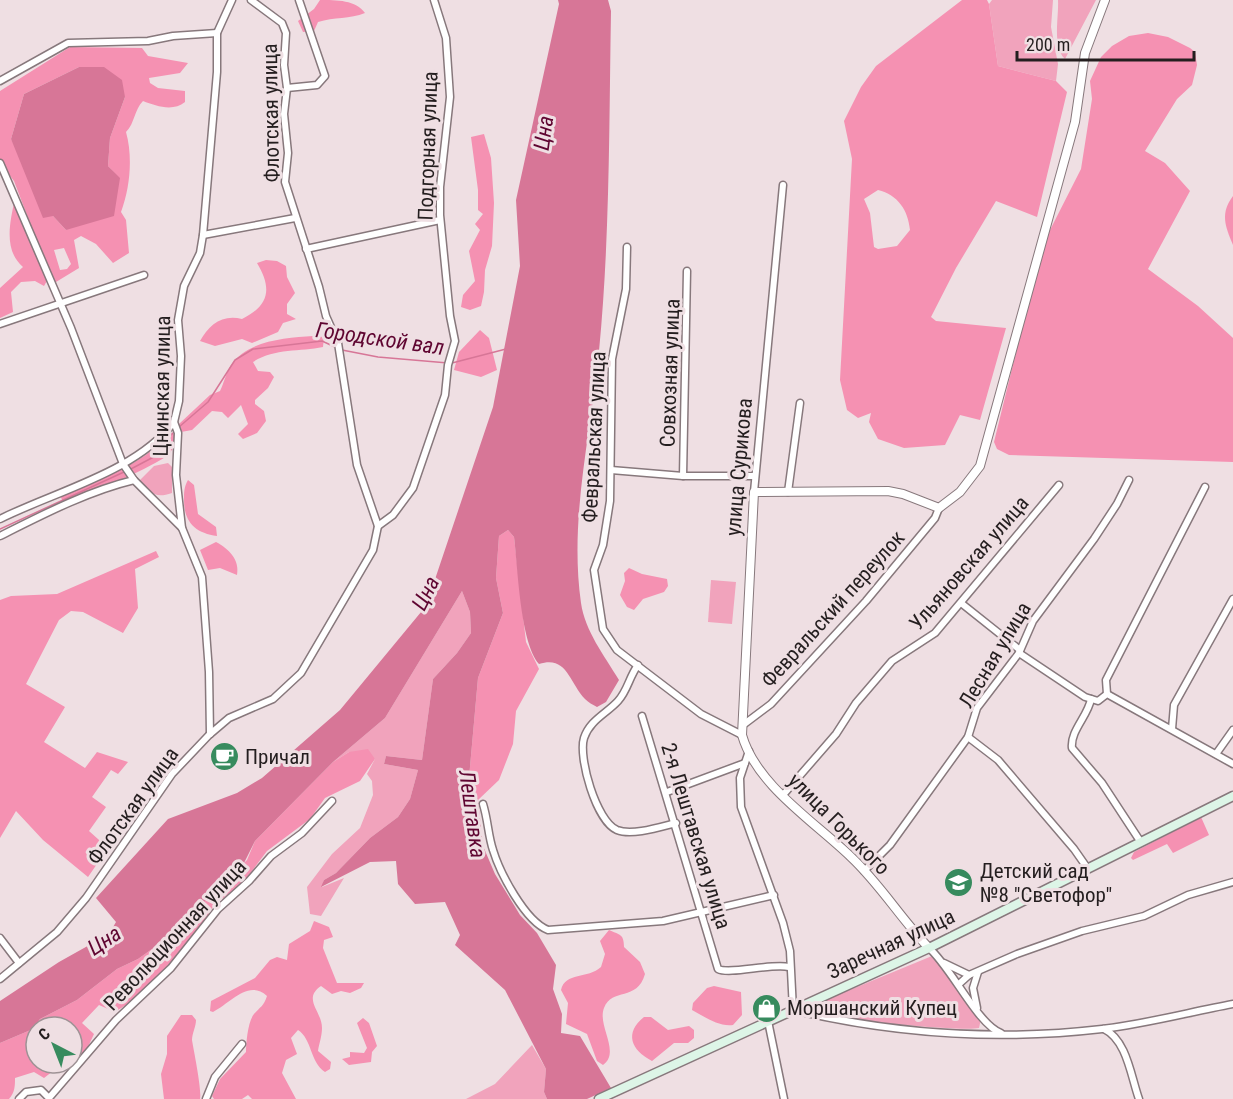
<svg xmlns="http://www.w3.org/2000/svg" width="1233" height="1099" font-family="'Roboto Condensed',sans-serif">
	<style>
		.green { fill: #f1a3bc }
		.forest { fill: #f591b2; fill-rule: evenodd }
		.water { fill: #d77697 }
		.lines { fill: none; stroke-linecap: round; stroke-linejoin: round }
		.stream { stroke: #d77697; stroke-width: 1.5 }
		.minor-casing { stroke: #87787c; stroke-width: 9 }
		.tertiary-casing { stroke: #87787c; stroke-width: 10 }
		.secondary-casing { stroke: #87787c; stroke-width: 11 }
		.minor { stroke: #fff; stroke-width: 6 }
		.tertiary { stroke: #fff; stroke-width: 8 }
		.secondary { stroke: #ddf5e7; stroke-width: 8 }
		.labels { text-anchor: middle; stroke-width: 6; stroke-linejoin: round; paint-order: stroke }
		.street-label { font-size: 21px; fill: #241e1f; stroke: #efdfe3 }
		.poi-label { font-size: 21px; fill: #241e1f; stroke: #efdfe3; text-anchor: start }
		.water-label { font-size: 22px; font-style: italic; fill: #5f0531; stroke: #efdfe3 }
	</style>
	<rect width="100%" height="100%" fill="#efdfe3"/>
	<!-- green -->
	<g class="green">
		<polygon points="992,0 1053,0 1051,27 1058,64 1056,81 998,66 989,4"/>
		<path d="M1058 0H1096L1065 59C1052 46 1059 17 1058 0Z"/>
		<path d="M168 463 172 467V493C155 499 151 493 139 481L154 466Z"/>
		<polygon points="711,580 736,582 732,624 708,622"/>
		<polygon points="462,591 470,612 471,633 457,653 433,679 422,760 386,756 384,764 418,770 410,799 398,817 370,838 336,873 324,880 322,887 344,878 321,916 310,914 307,887 332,854 360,828 373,795 372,781 367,774 375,759 349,752 333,762 385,718"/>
		<path d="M932 956 941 963 981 1019 979 1028C965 1032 840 1020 826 1014 823 1012 821 1010 819 1008L823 1001Z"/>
		<polygon points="532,1045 546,1069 544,1092 547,1099 466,1099 495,1084"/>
	</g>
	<!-- forest -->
	<g class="forest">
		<path d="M320 0C337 0 356 0 365 13 350 19 334 17 318 22L314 31 303 32 298 21 314 9Z"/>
		<path d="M962 0H987L989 4 998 66 1056 81 1067 92 1037 217 996 201 956 268 931 317 936 321 1006 328 980 420 960 415 945 445 904 448 878 439 869 422 871 413 858 418 847 410 840 380 852 159 844 121 861 87 876 66ZM878 190C898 195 908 210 910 230L897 246 878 249 874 247 870 213 864 199Z"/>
		<polygon points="1148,33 1168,37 1190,48 1195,52 1197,65 1192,85 1177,99 1145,151 1165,163 1190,191 1148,269 1198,306 1233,338 1233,462 1009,455 997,449 994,442 1035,275 1049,232 1081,169 1092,99 1090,81 1101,57 1112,46 1129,36"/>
		<path d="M70 47 142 48 148 56 188 63 180 73 149 78 150 83 158 88 185 91V102C173 112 156 106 143 101 134 110 135 123 126 132 133 157 130 188 121 212L126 220 129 253 113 263 96 244 81 236 74 240 79 268 56 282 51 278 14 181 0 163V91ZM79 67 125 97 110 138 108 166 119 178 66 230 53 216 11 139 24 94ZM64 248 71 264 67 269 60 270 54 250Z"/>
		<polygon points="484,134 491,158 494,203 492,246 485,270 484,292 481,306 470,310 461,307 463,295 475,281 469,251 480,230 475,224 483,214 478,210 478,190 471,137"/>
		<path d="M1233 196V245C1225 226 1220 213 1233 196Z"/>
		<path d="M15 199 48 279 44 286 35 281 21 282 11 292 13 312 0 318V288L23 267C3 250 10 221 15 199Z"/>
		<path d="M266 260 277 261 286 266 287 277 295 293 287 304V314L296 319 283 323 278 332 252 343 242 339 215 346 200 341C209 325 222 314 242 319 270 305 272 288 257 263Z"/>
		<polygon points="480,330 489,338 497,370 481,377 454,370 459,352"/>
		<path d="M313 336 324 337 323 347C300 352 274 348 253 362L258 371 270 372 274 377 268 388 255 400V404L264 411 266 421 257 433 243 439 238 434 248 424 241 405 228 418 222 412 212 411 192 430 181 432 177 426 180 423 210 395 220 391C224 383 226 373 231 365 248 340 286 338 313 336Z"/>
		<path d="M168 433 175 434V444L169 455C136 475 101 489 63 503L61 497C97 476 142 469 168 433Z"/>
		<path d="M188 480 194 485 198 514 216 527 217 536C195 533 184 522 184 500 184 492 184 487 188 480Z"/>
		<polygon points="508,530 514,537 526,642 539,669 516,711 513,744 499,780 478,800 469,778 478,678 503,613 496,578 499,536"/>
		<path d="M216 542C229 549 240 560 237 575L220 568 208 570 200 550Z"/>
		<polygon points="156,551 159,557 135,569 138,608 123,633 83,612 71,611 59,620 26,684 65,707 44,742 85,768 97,752 128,762 118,774 111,770 92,797 106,807 89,831 108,848 88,877 43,840 16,811 0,838 0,600 11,596 57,594"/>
		<polygon points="629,568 642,574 667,579 668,586 664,592 643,599 634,610 627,607 620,595 625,581 624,573"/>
		<path d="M368 749 375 759 360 781 325 798 310 819 267 851 243 883 214 905 197 933 172 963 129 1003 115 1012 99 1005 82 1023 94 1034 86 1051 72 1061V1027H36V1063H46L53 1071 44 1078 34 1072 15 1078C15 1086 15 1092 9 1099H0V1043L33 1029 40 1019 77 1000 117 969 138 959 166 939 247 860 255 841 333 762 349 752Z"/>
		<polygon points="1201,817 1209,835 1173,853 1167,844 1133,860 1131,858 1134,852"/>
		<path d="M314 921 329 927 333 937 324 940 323 948 337 983H364L361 988 350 993 341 991 332 994 321 986C302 999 322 1011 322 1028 322 1036 319 1044 318 1051L331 1062 330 1069 325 1072C310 1062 312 1039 298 1030L291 1038 297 1054 286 1060 282 1073 296 1099H252L248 1095 242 1099H214L212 1096 220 1079 246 1052C246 1043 248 1021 254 1014 260 1007 264 1006 267 996 248 979 231 1003 213 1012L210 1011 211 1001 255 978 270 960 277 957 287 960 289 944 310 931Z"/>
		<path d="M609 930C619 935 624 933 624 947L640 962 645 974C637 1002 612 987 604 1008 597 1026 621 1052 603 1065L597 1061 587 1034 566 1024 568 1003 561 990C565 972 588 979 601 967L605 954 600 941Z"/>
		<path d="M714 986 741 992 742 1015 733 1025C719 1027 705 1017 692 1010L693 1003 707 988Z"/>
		<path d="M181 1015H192L196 1020C196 1027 192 1033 192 1040 194 1052 202 1090 200 1099H164L161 1074 167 1054V1036Z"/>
		<path d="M644 1017H651L668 1030 689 1026 694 1030V1038L688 1043H674L652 1061C631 1050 624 1033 644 1017Z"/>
		<polygon points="363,1018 369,1023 377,1046 372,1052 371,1062 349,1065 342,1059 350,1057 350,1052 364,1053 367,1048 357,1023"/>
	</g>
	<!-- water -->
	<g class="water">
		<path d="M558 0H608L611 11C609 124 610 238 599 351 591 435 569 518 581 603 585 631 604 655 619 680L606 702 597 707C593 705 588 702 585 699 569 682 567 655 539 664 520 642 518 568 514 537L508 530 499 536 496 578 503 613 478 678 469 778 478 800 483 846 495 874 520 915 537 933 556 965 553 989 562 1014 561 1033 580 1036 611 1088 587 1099H547L544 1092 546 1069 505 990 455 945 460 935 445 902 415 904 398 884 396 861 370 862 321 887 324 880 336 873 370 838 398 817 410 799 418 770 384 764 386 756 422 760 433 679 457 653 471 633 470 612 462 591 385 718 333 762 255 841 240 871 181 922 166 939 138 959 117 969 77 1000 40 1019 33 1029 0 1043V1001L59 962 109 934 116 922 96 898 168 819 237 793 262 778 340 710 426 606 493 407 520 266 516 200 559 4Z"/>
		<polygon points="79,67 104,67 122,80 125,97 110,138 108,166 120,178 114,216 66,230 53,216 43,218 11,139 24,94"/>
	</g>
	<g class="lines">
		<!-- stream -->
		<g class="stream">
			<polyline points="342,350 378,357 448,363"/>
			<polyline points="452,363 506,349"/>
			<polyline points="179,427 208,402 235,360 253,349 322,341 335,347"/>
			<polyline points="129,470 163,452 170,436 176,430"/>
			<polyline points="0,529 124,472"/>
		</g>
		<defs>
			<g id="minor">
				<polyline points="0,81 68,43 148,41 173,36 217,33"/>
				<polyline points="287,88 317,85 325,76 299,0"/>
				<polyline points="0,163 71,328 123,464 134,480 182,528"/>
				<polyline points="203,235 295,218"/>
				<polyline points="627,247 626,289 612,359 610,501 603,545 594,570 603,629 617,650 701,714 742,735"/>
				<polyline points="306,249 440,220"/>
				<polyline points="0,324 144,275"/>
				<polyline points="611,470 683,476 755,476"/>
				<polyline points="683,476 687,271"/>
				<polyline points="754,492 783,185"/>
				<polyline points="788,492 800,403"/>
				<path d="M0 519C56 491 136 472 174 422"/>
				<polyline points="378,526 393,515 413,488 445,395 448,365 455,341 450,316 440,215 440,187 450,97 446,38 434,0"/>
				<path d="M0 536C42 515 88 491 134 480"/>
				<polyline points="961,603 1020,650"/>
				<polyline points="1019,653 1085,697 1098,701 1107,694 1233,764"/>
				<path d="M638 665C629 677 628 690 618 701 606 714 590 720 584 738 578 757 596 821 617 830 632 836 660 827 676 823"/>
				<polyline points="1107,694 1106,680 1205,487"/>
				<path d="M1091 699C1088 716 1070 731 1072 748L1102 783 1140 841"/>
				<path d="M642 716 718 969C730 975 770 963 789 967"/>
				<polyline points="743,725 771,704 866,601 935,518 939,508"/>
				<polyline points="1172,729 1174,705 1233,599"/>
				<polyline points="210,734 209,672 202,577 182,528 176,475 178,433 174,422 179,401 181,356 178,320 184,286 200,253 203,235 217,72 217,33 232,0"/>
				<polyline points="968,737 998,760 1074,849 1088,869"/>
				<path d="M749 751 740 778 741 807 783 923 790 951 793 1010C894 1034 998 1041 1102 1029 1146 1024 1190 1012 1233 1004"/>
				<polyline points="1216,754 1233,730"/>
				<polyline points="667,792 745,763"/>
				<polyline points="783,795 836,734 856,703 892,661 935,633 1059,485"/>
				<path d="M483 804C488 820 488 835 493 850 500 873 525 921 548 930L663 921 774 895"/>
				<polyline points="864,871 890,845 968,737 977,708 1019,653 1033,621 1094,539 1117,504 1129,480"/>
				<polyline points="0,938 19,963"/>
				<path d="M929 948C951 967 978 1025 1001 1033"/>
				<polyline points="944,963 969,975 959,984"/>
				<polyline points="969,975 1017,954 1082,931 1144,916 1188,895 1233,882"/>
				<polyline points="0,979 57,932 86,898 172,774 209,735 229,718 273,699 301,673 373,550 378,526 357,465 338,343 326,316 319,287 285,182 288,153 284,114 287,88 284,65 286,33 282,23 251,0"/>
				<polyline points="977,1008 973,988 978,972"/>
				<polyline points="768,1021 784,1099"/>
				<path d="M1104 1029C1127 1040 1131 1077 1139 1099"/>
				<polyline points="19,1099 26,1092 41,1090 49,1098 116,1020 171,968 218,909 249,881 271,856 302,833 332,801"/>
				<polyline points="206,1099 215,1077 242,1044"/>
			</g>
			<path id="tertiary" d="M929 948C901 919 880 884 851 857 815 822 756 785 742 735L754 492 888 491 903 494 939 508 960 492 980 466 1075 122 1085 53 1105 0"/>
			<polyline id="secondary" points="599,1099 929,948 1233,796"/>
		</defs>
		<!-- minor casing -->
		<use href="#minor" class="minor-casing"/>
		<!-- tertiary casing -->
		<use href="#tertiary" class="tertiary-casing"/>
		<!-- secondary casing -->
		<use href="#secondary" class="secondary-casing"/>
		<!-- minor -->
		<use href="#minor" class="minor"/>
		<!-- tertiary -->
		<use href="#tertiary" class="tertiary"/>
		<!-- secondary -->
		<use href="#secondary" class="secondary"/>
	</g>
	<!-- icons -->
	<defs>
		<symbol id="cafe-disc" viewBox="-11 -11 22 22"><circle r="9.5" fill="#378b5e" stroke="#efdfe3"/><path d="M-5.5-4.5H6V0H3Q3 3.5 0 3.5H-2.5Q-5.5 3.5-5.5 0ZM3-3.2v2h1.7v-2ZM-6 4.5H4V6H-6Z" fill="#fff"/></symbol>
		<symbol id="school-disc" viewBox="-11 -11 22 22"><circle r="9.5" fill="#378b5e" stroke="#efdfe3"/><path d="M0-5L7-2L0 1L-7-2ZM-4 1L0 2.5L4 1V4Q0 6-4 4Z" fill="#fff"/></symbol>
		<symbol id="shop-disc" viewBox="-11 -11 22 22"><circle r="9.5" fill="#378b5e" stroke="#efdfe3"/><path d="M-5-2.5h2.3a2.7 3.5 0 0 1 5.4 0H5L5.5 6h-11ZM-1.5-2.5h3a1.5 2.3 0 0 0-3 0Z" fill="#fff"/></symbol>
	</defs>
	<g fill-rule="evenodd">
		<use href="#cafe-disc" x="208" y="740" width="33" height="33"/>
		<use href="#school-disc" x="942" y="866" width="33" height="33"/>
		<use href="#shop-disc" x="750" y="992" width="33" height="33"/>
	</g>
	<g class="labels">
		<!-- street labels -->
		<g class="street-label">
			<text transform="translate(271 113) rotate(-91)" y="7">Флотская улица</text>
			<text transform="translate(428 146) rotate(-88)" y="7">Подгорная улица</text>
			<text transform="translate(670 373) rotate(-88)" y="7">Совхозная улица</text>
			<text transform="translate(162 386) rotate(-89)" y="7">Цнинская улица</text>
			<text transform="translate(594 437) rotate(-87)" y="7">Февральская улица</text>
			<text transform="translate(739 467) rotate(-85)" y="7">улица Сурикова</text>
			<text transform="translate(969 563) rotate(-49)" y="7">Ульяновская улица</text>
			<text transform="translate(833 609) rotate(-48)" y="7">Февральский переулок</text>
			<text transform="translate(995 655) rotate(-59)" y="7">Лесная улица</text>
			<text transform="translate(133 806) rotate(-54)" y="7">Флотская улица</text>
			<text transform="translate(839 824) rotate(45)" y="7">улица Горького</text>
			<text transform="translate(696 836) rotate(73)" y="7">2-я Лештавская улица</text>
			<text transform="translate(175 935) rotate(-47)" y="7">Революционная улица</text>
			<text transform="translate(891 944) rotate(-25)" y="7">Заречная улица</text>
		</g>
		<!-- poi labels -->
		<g class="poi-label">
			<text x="245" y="764">Причал</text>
			<text x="980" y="878">Детский сад<tspan x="980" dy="24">№8 "Светофор"</tspan></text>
			<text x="787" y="1015">Моршанский Купец</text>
		</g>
		<!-- water labels -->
		<g class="water-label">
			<text transform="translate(543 133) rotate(-82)" y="8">Цна</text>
			<text transform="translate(380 338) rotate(8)" y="8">Городской вал</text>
			<text transform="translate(425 593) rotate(-63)" y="8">Цна</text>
			<text transform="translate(473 814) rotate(82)" y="8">Лештавка</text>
			<text transform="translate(104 940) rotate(-33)" y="8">Цна</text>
		</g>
	</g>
	<!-- north arrow -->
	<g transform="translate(54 1045) rotate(318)"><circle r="28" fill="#efdfe3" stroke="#9e9295" stroke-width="1.5"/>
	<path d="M0-4.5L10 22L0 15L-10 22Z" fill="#378b5e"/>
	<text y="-9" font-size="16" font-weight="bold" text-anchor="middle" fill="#241e1f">С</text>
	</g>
	<!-- scale -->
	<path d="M1017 51v9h177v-9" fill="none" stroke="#241e1f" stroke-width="3"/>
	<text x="1026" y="51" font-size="18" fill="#241e1f" stroke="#efdfe3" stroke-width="4.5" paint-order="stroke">200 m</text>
</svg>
